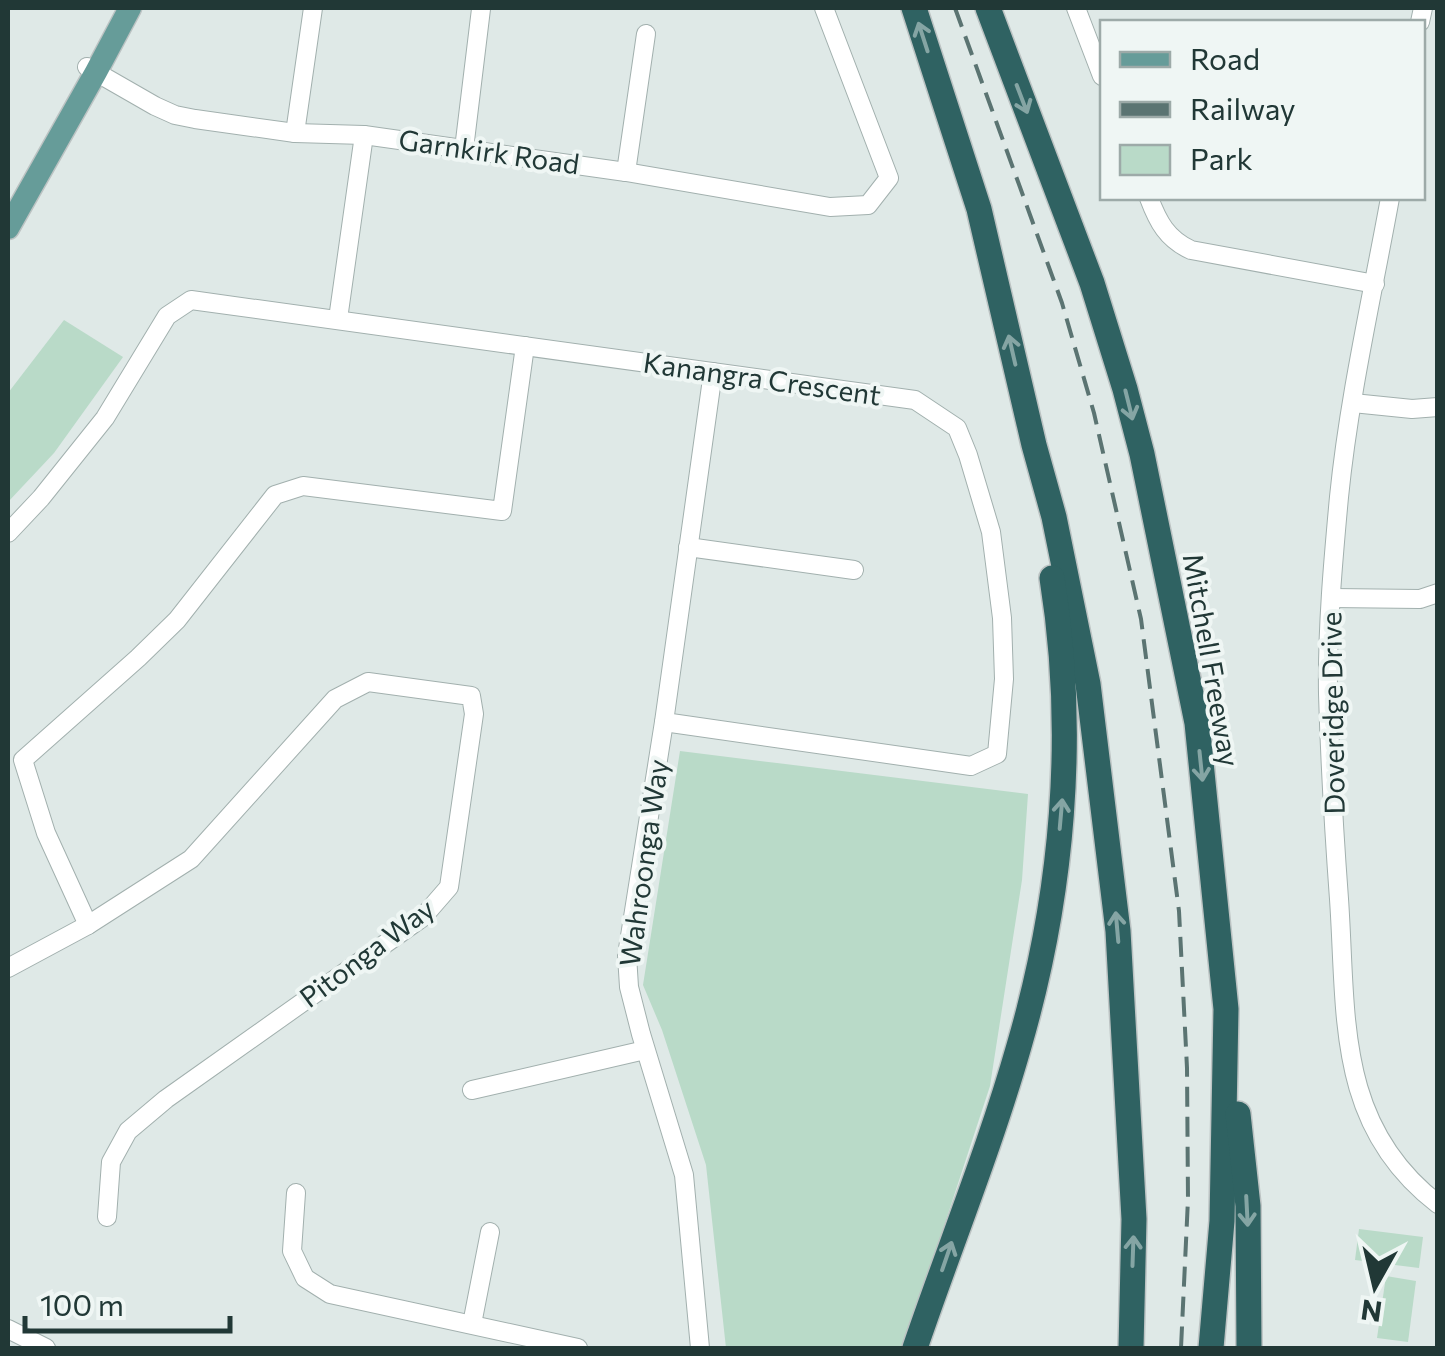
<svg xmlns="http://www.w3.org/2000/svg" width="1445" height="1356" font-family="Commissioner,sans-serif">
	<style>
		.green { fill: #b9dac8 }
		.lines { fill: none; stroke-linecap: round; stroke-linejoin: round }
		.minor-casing { stroke: #a2b0ae; stroke-width: 20 }
		.major-casing { stroke: #bcc3c3; stroke-width: 25 }
		.highway-casing { stroke: #bcc3c3; stroke-width: 28 }
		.minor { stroke: #fff; stroke-width: 18 }
		.major { stroke: #669c99; stroke-width: 22 }
		.highway { stroke: #2f6262; stroke-width: 25 }
		.rail { stroke: #5b7472; stroke-width: 4; stroke-dasharray: 20 10; stroke-linecap: butt }
		.oneway { stroke: #85a5a4 }
		.labels { text-anchor: middle; stroke-width: 8; stroke-linejoin: round; paint-order: stroke }
		.street-label { font-size: 28px; fill: #213836; stroke: #eff6f4 }
	</style>
	<rect width="100%" height="100%" fill="#dfe9e7"/>
	<!-- green -->
	<g class="green">
		<polygon points="64,320 123,357 54,453 8,502 8,393"/>
		<polygon points="680,751 1028,794 1022,880 990,1086 904,1348 726,1348 706,1165 662,1030 643,985"/>
		<polygon points="1359,1229 1423,1237 1419,1268 1355,1260"/>
		<polygon points="1386,1276 1416,1281 1408,1342 1377,1338"/>
	</g>
	<g class="lines">
		<defs>
			<g id="minor">
				<polyline points="1076,8 1102,76"/>
				<polyline points="1420,22 1423,8"/>
				<polyline points="87,67 155,106 175,115 195,119 295,133 364,135 626,172 830,207 868,205 889,178 824,8"/>
				<polyline points="295,133 313,8"/>
				<polyline points="464,149 481,9"/>
				<polyline points="626,172 646,34"/>
				<path d="M1149 198C1158 222 1167 239 1191 250L1375 284"/>
				<path d="M1390 198C1372 297 1349 397 1339 497 1333 562 1327 629 1328 694 1330 762 1334 831 1339 899 1347 1015 1335 1125 1438 1204"/>
				<polyline points="338,319 364,135"/>
				<polyline points="1353,403 1412,409 1438,407"/>
				<polyline points="8,533 41,498 105,418 167,316 191,300 915,400 957,428 968,455 991,532 1002,618 1004,679 997,754 971,766 664,722"/>
				<polyline points="688,547 854,570"/>
				<polyline points="1332,598 1420,599 1438,593"/>
				<polyline points="88,925 46,833 23,760 138,658 177,620 275,495 303,486 502,511 525,346"/>
				<polyline points="8,968 88,925 191,859 335,699 368,682 471,696 474,714 449,887 423,917 166,1099 128,1131 111,1162 107,1217"/>
				<polyline points="472,1090 645,1050"/>
				<polyline points="296,1193 292,1251 305,1278 330,1294 578,1348"/>
				<polyline points="472,1324 490,1232"/>
				<polyline points="8,1329 46,1348"/>
				<polyline points="700,1348 684,1175 641,1034 629,987 627,955 664,722 713,372"/>
			</g>
			<polyline id="major" points="8,228 96,72 130,8"/>
			<g id="highway">
				<polyline points="914,8 979,209 1034,445 1054,517 1088,684 1118,931 1134,1219 1131,1348"/>
				<polyline points="988,8 1092,283 1125,389 1142,454 1197,723 1226,1009 1222,1221 1211,1348"/>
				<polyline points="1238,1114 1248,1206 1249,1348"/>
				<path d="M915 1348C949 1248 990 1148 1019 1046 1063 895 1077 734 1052 578"/>
			</g>
		</defs>
		<!-- minor casing -->
		<use href="#minor" class="minor-casing"/>
		<!-- major casing -->
		<use href="#major" class="major-casing"/>
		<!-- highway casing -->
		<use href="#highway" class="highway-casing"/>
		<!-- minor -->
		<use href="#minor" class="minor"/>
		<!-- major -->
		<use href="#major" class="major"/>
		<!-- highway -->
		<use href="#highway" class="highway"/>
		<!-- rail -->
		<polyline class="rail" points="955,8 1062,303 1094,413 1141,619 1179,911 1187,1068 1188,1199 1181,1348"/>
	</g>
	<!-- one-way arrows -->
	<defs><path id="oneway-shaft" d="M-6 0H5M1.5-3L5.5 0L1.5 3" fill="none" stroke-width="1.6" stroke-linecap="round" stroke-linejoin="round" transform="scale(2.5)"/></defs>
	<g class="oneway">
		<use href="#oneway-shaft" transform="translate(923 37) rotate(-108)"/>
		<use href="#oneway-shaft" transform="translate(1022 99) rotate(69)"/>
		<use href="#oneway-shaft" transform="translate(1012 350) rotate(-103)"/>
		<use href="#oneway-shaft" transform="translate(1129 405) rotate(76)"/>
		<use href="#oneway-shaft" transform="translate(1201 766) rotate(84)"/>
		<use href="#oneway-shaft" transform="translate(1061 814) rotate(-85)"/>
		<use href="#oneway-shaft" transform="translate(1117 927) rotate(-95)"/>
		<use href="#oneway-shaft" transform="translate(1247 1211) rotate(87)"/>
		<use href="#oneway-shaft" transform="translate(1133 1251) rotate(-88)"/>
		<use href="#oneway-shaft" transform="translate(947 1256) rotate(-71)"/>
	</g>
	<g class="labels">
		<!-- street labels -->
		<g class="street-label">
			<text transform="translate(489 152) rotate(8)" y="10">Garnkirk Road</text>
			<text transform="translate(762 379) rotate(8)" y="10">Kanangra Crescent</text>
			<text transform="translate(1211 660) rotate(80)" y="10">Mitchell Freeway</text>
			<text transform="translate(1333 713) rotate(-91)" y="10">Doveridge Drive</text>
			<text transform="translate(644 863) rotate(-82)" y="10">Wahroonga Way</text>
			<text transform="translate(367 953) rotate(-37)" y="10">Pitonga Way</text>
		</g>
	</g>
	<!-- border -->
	<rect width="1445" height="1356" fill="none" stroke="#213836" stroke-width="20"/>
	<!-- legend -->
	<rect x="1100" y="20" width="325" height="180" fill="#eff6f4" stroke="#9daaa8" stroke-width="2.5"/>
	<rect x="1120" y="52" width="50" height="15" fill="#669c99" stroke="#9daaa8" stroke-width="2.5"/>
	<text x="1190" y="70" font-size="30" fill="#213836">Road</text>
	<rect x="1120" y="102" width="50" height="15" fill="#5b7472" stroke="#9daaa8" stroke-width="2.5"/>
	<text x="1190" y="120" font-size="30" fill="#213836">Railway</text>
	<rect x="1120" y="145" width="50" height="30" fill="#b9dac8" stroke="#9daaa8" stroke-width="2.5"/>
	<text x="1190" y="170" font-size="30" fill="#213836">Park</text>
	<!-- north arrow -->
	<g transform="translate(1375 1286) rotate(188)" stroke="#eff6f4" stroke-width="8" paint-order="stroke">
	<path d="M0-8L18 38L0 25L-18 38Z" fill="#213836"/>
	<text y="-15" font-size="28" font-weight="bold" text-anchor="middle" fill="#213836">N</text>
	</g>
	<!-- scale -->
	<path d="M25 1316v15h205v-15" fill="none" stroke="#213836" stroke-width="5"/>
	<text x="40" y="1316" font-size="30" fill="#213836" stroke="#eff6f4" stroke-width="8" paint-order="stroke">100 m</text>
</svg>
